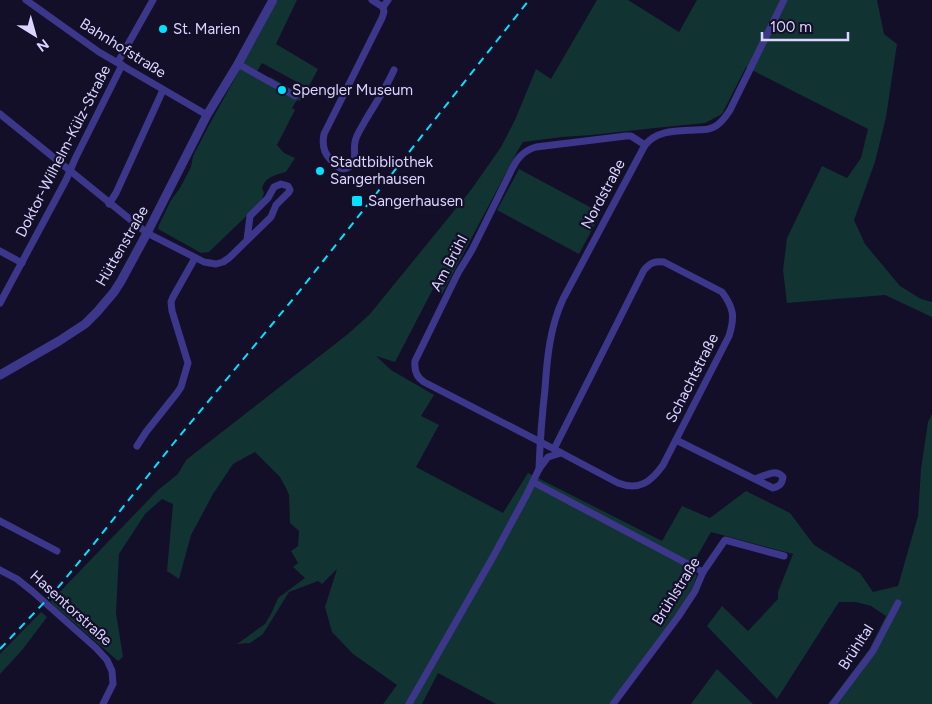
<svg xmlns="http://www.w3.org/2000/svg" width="932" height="704" font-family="Figtree,sans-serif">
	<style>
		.green { fill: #113332 }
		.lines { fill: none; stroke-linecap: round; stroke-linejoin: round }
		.minor { stroke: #3c378a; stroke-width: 7 }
		.tertiary { stroke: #3c378a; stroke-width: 9 }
		.rail { stroke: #02e2ff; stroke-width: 2; stroke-dasharray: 8 6; stroke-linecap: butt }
		.poi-dot { fill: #02e2ff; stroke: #130f29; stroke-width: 2 }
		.labels { text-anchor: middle; stroke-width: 4.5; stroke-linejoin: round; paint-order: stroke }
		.poi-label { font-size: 15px; fill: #dbd6ff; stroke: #130f29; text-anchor: start }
		.street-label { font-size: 15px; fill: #dbd6ff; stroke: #130f29 }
	</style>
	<rect width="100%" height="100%" fill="#130f29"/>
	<!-- green -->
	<g class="green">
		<path d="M278 0H297L276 44 318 69 308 88 262 63 256 73 269 79 270 77 303 96 300 101 297 100 292 108 295 110 277 145 284 153 295 158 286 172C276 175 266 176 262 188L264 193 261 202 209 252 201 253 158 229 159 225 171 200 180 188 191 167 193 156 208 127Z"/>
		<polygon points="597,0 628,0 679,32 697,0 877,0 884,34 897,44 886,117 875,162 854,220 865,244 900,286 921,299 932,302 932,317 885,295 787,303 783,270 787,238 822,166 847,178 861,158 868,129 746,67 722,114 705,123 655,128 592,135 562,137 523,142 518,150 442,294 433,289 395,362 376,356 391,370 434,395 421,416 439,425 416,467 503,513 528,473 662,541 682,506 710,518 746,491 790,513 814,545 860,573 873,592 898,586 918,516 921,469 928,422 932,414 932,704 828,704 869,650 886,616 871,606 856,602 839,602 777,699 707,626 722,606 748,631 778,599 778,592 793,554 711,532 689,570 697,575 693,587 675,617 609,704 496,704 438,673 422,704 383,704 397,685 353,654 332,632 325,607 337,569 322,584 318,581 289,592 263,634 250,643 237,644 265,624 272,612 278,598 305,578 293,567 298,563 291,551 298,546 299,531 290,523 289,495 286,488 280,477 255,452 233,464 213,494 191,535 179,579 167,571 173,504 162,499 145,514 119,554 116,613 123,657 118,661 50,602 158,490 178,474 186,460 348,334 370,314 471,190 501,147 515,120 536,69 551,79"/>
		<polygon points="519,169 601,213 579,254 497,210"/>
		<polygon points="41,612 47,617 23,649 0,674 0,654"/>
		<polygon points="717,669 753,704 691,704"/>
	</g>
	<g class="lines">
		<!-- minor -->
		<g class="minor">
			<polyline points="26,0 99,52 207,115"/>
			<polyline points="372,0 383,7"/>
			<path d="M388 0 383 7 384 12 382 18 324 134C322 144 323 152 330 159 335 165 341 172 349 167 358 161 353 150 355 142 356 135 362 127 365 121 375 104 386 88 394 70"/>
			<polyline points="118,62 153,0"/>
			<polyline points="238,64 295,96"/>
			<polyline points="0,114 147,233 204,262 216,264 223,262 229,258 271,217 276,205 289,192 290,190 288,186 281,184 274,187 268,198 250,216 247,240"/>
			<polyline points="109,204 116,193 163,90"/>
			<polyline points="0,251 22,263"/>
			<polyline points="0,303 66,180 75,159 122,65"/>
			<path d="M676 440 773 488C780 486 782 484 783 477 775 468 765 476 755 479"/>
			<polyline points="137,446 146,432 177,393 181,387 188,363 172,311 171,302 173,297 195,258"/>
			<path d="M554 449 644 270C650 263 654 261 664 262L722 292C734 308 735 317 729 336L663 465C651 482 639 491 618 483L554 449 424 382C416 377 414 370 415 361L458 273 472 250 510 173C516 160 522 151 536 147L626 136H631L645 145"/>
			<path d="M539 469C540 442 542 415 545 389 547 358 550 327 563 299L645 145C657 130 677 131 695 130 702 130 709 130 714 127 722 123 726 116 730 110L784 0"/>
			<polyline points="533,482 703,572"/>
			<polyline points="0,521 57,551"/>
			<polyline points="0,570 17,579 32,591 96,648 107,660 112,671 113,684 103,704"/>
			<polyline points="409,704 493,557 527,494 539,469 548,457 561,453"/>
			<polyline points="613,704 678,617 695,591 703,572 725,540 784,556"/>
			<polyline points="833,704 873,651 898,603"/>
		</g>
		<!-- tertiary -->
		<polyline class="tertiary" points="0,375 59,341 85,324 97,312 114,292 121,281 147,233 207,115 238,64 273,0"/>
		<!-- rail -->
		<polyline class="rail" points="0,649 56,590 93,545 173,444 298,293 529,0"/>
	</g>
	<!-- markers -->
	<g class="poi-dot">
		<circle cx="163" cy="29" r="5"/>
		<circle cx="282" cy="90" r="5"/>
		<circle cx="320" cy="171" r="5"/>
		<rect x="351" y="195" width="12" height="12" rx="2.5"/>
	</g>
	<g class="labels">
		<!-- poi labels -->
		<g class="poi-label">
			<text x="173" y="34">St. Marien</text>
			<text x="292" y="95">Spengler Museum</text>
			<text x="330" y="167">Stadtbibliothek<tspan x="330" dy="17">Sangerhausen</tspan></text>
			<text x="368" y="206">Sangerhausen</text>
		</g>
		<!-- street labels -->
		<g class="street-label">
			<text transform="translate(123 48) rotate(32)" y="5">Bahnhofstraße</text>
			<text transform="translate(63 151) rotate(-63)" y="5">Doktor-Wilhelm-Külz-Straße</text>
			<text transform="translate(603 194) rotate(-62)" y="5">Nordstraße</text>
			<text transform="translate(122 246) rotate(-60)" y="5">Hüttenstraße</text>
			<text transform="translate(449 263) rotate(-62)" y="5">Am Brühl</text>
			<text transform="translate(692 378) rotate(-63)" y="5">Schachtstraße</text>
			<text transform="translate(676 591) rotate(-58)" y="5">Brühlstraße</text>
			<text transform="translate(71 608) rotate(42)" y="5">Hasentorstraße</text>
			<text transform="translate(856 647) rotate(-57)" y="5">Brühltal</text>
		</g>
	</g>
	<!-- north arrow -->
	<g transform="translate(35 35) rotate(143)" stroke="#130f29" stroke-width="4" paint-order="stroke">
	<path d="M0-4L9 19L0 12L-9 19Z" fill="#dbd6ff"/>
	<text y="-8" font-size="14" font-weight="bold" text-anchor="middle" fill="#dbd6ff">N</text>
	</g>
	<!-- scale -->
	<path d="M762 32v8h86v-8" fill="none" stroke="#dbd6ff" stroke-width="2.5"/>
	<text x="770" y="32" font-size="15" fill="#dbd6ff" stroke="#130f29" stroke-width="4" paint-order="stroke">100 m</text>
</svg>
